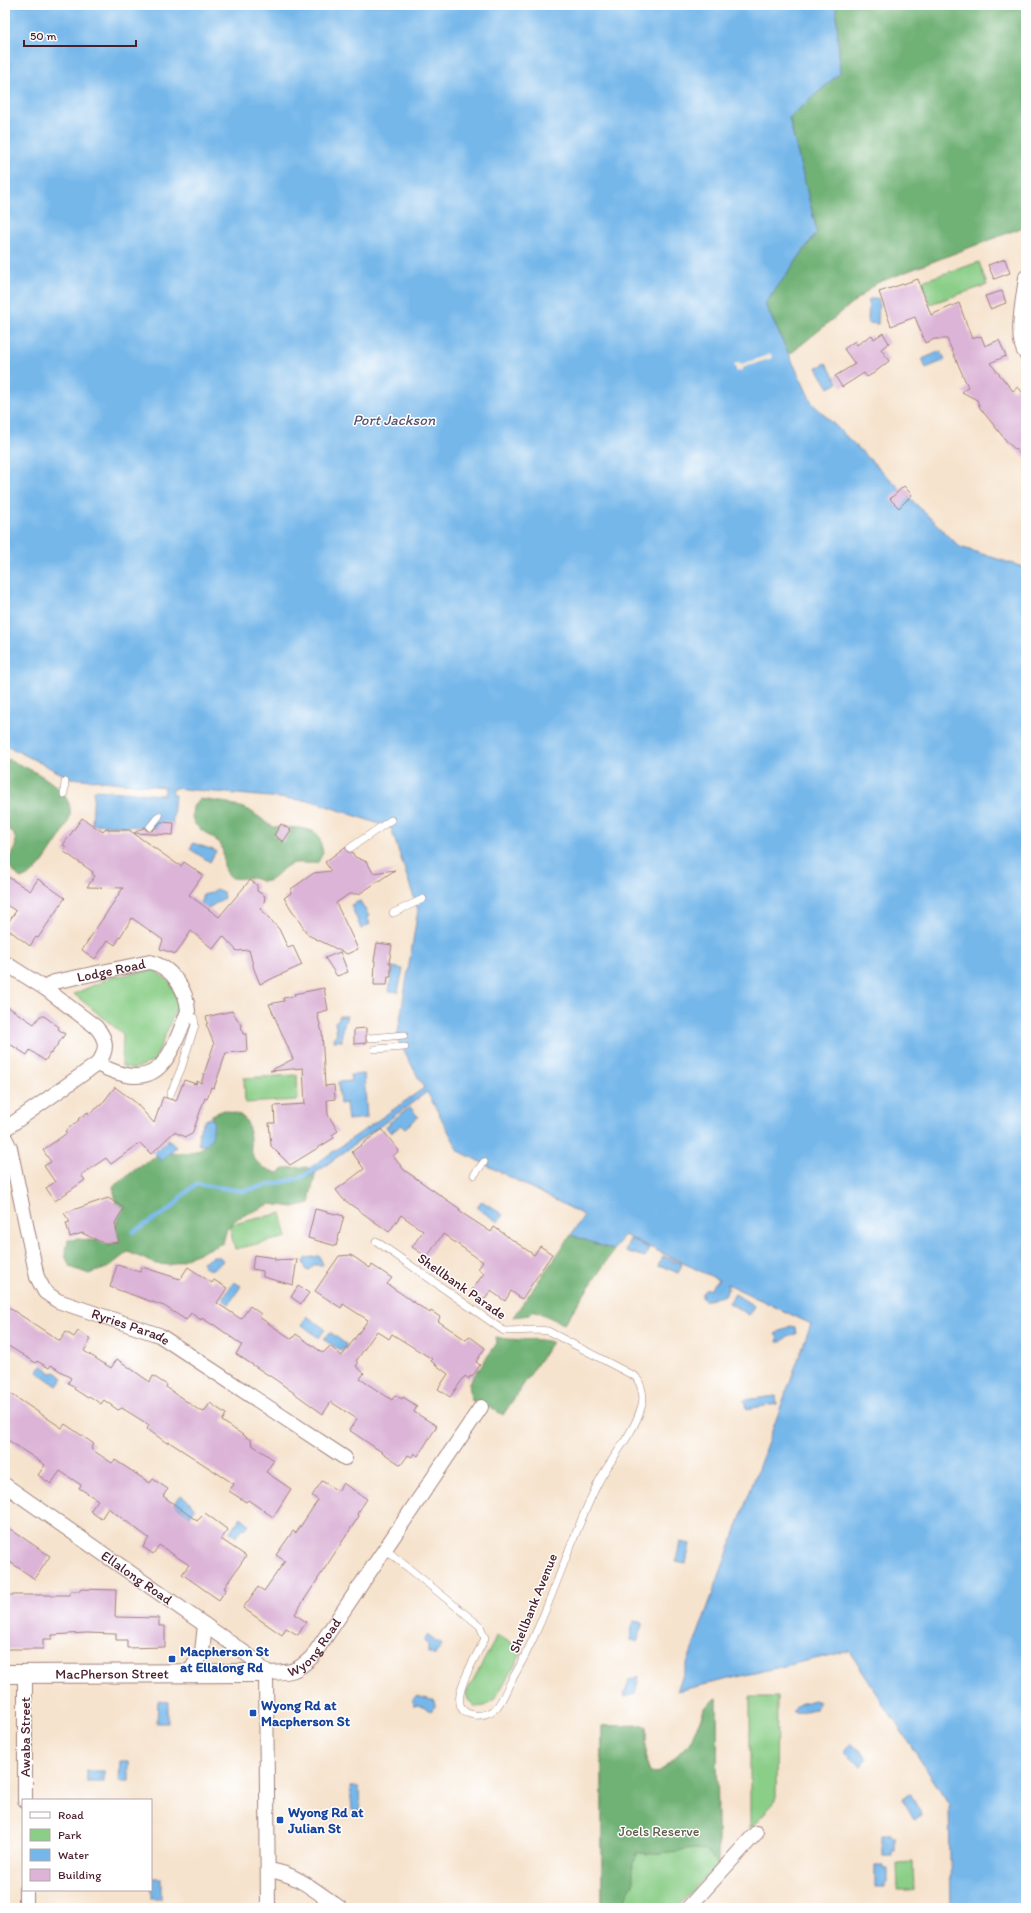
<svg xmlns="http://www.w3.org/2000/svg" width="1031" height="1913" font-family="Itim,sans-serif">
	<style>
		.green { fill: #8ace87; stroke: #6a7659 }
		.forest { fill: #6fb174; stroke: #5c6850 }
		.water { fill: #76b7ea; stroke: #606b8a }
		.pier { fill: #f6e3cd }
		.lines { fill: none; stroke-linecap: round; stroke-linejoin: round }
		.stream { stroke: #76b7ea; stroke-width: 4.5 }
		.building { fill: #dbb4d7 }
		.service-casing { stroke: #a0817c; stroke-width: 8 }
		.minor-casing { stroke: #a0817c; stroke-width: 16 }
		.tertiary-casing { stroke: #a0817c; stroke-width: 20 }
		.service { stroke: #fff; stroke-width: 7 }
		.minor { stroke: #fff; stroke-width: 14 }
		.tertiary { stroke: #fff; stroke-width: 18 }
		.transit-dot { fill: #1a4fb4; stroke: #fff; stroke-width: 1.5 }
		.labels { text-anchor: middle; stroke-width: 3; stroke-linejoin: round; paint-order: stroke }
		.street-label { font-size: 14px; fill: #4a1f2b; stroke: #fff }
		.transit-label { font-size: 14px; font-weight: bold; fill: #164399; stroke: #fff; text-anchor: start }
		.park-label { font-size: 14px; fill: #605c4b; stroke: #fff }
		.water-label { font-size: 15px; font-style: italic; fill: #59546e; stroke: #fff }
	</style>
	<rect width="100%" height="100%" fill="#fff"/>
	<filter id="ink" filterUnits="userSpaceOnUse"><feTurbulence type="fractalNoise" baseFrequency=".025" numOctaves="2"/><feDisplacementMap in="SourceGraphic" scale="8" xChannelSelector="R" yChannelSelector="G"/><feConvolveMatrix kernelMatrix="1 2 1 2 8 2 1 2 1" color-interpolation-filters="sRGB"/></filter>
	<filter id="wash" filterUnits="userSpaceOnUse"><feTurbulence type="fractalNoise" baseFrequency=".012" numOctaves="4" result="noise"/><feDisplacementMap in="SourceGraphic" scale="16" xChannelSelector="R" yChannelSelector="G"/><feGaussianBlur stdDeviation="0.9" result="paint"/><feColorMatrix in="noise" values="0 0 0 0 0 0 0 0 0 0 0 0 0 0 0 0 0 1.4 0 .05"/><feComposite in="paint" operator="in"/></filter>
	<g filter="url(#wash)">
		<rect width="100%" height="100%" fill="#f6e3cd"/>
		<!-- green -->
		<g class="green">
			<polygon points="979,262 987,285 930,304 922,281"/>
			<polygon points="154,970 170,982 179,1003 154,1061 134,1069 122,1066 123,1034 74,994 112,977"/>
			<polygon points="297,1075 298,1100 245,1103 244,1078"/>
			<polygon points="281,1213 287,1237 235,1249 229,1225"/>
			<polygon points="496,1635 524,1649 495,1699 485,1706 476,1707 468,1700 466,1693 494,1642"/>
			<polygon points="750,1697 777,1697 776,1801 750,1828"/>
			<path d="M717 1698 718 1864 677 1908H602V1726L646 1725V1761L650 1772 658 1773 689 1744 702 1716C703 1707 710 1703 717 1698Z"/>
			<polygon points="913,1862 914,1890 898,1890 897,1863"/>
		</g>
		<!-- forest -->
		<g class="forest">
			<polygon points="836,5 1026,5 1026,226 877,283 789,355 765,304 817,232 789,118 840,73"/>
			<path d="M5 758C25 767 74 786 70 815 68 826 59 838 53 847 44 861 37 873 21 879L8 866C9 850 22 848 12 831L5 829Z"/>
			<path d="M200 799 228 803 249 810 273 827 300 828 313 831 319 836 323 853 318 862C309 865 300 861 291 864 282 867 278 876 270 880 262 884 257 878 250 878 242 877 232 882 227 874 220 862 228 850 216 840 201 828 187 827 194 804Z"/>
			<path d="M224 1110C229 1112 235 1113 240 1115 262 1129 233 1161 278 1173L286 1168 306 1167 315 1170C316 1182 309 1191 310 1203L293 1207 270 1204 238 1218 227 1228 223 1243 170 1265 156 1264 128 1252 107 1268 89 1274 70 1267 65 1255 68 1240 78 1239 110 1242C122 1216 117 1212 113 1186 128 1177 138 1165 153 1158 186 1144 209 1169 212 1115Z"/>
			<polygon points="571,1235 614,1250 564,1324 533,1310 529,1315 513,1317"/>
			<path d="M496 1337C515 1342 533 1337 552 1342L503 1415 488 1406 471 1400 469 1383 497 1343Z"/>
			<path d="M717 1698 718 1864 706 1850 695 1849 652 1854 637 1853 633 1862V1884L626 1896 624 1908H602V1726L646 1725V1761L650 1772 658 1773 689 1744 702 1716C703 1707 710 1703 717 1698Z"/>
		</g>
		<!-- water -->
		<g class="water">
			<polygon points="5,5 836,5 840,73 789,118 817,232 765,304 812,403 960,547 1026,568 1026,1908 951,1908 949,1804 849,1651 677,1691 811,1324 727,1284 728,1289 725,1295 705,1301 702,1297 702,1293 705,1290 711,1289 714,1283 719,1280 624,1235 614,1250 571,1235 584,1215 459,1151 427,1092 311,1176 305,1175 307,1170 424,1088 397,1038 418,910 391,828 312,801 173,788 172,795 175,795 172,829 92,824 94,790 164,795 165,787 70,778 5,745"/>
			<polygon points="869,299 879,299 878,324 868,323"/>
			<polygon points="941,351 945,360 926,368 922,359"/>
			<polygon points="826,363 838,383 829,388 817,368"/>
			<polygon points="193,843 216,851 210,862 190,849"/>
			<polygon points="216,889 223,892 224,898 207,909 200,904 203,895 211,893"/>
			<polygon points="360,901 369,916 367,917 370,924 361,929 351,905"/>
			<polygon points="393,967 403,969 398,992 389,991"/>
			<polygon points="339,1016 347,1016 342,1031 342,1041 334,1041 334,1036 337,1036 335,1022 339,1019"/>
			<polygon points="364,1074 367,1118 348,1120 346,1103 340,1104 338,1082 351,1081 350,1075"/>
			<polygon points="410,1107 418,1117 405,1128 401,1125 395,1130 393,1129 394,1131 391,1133 386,1127 390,1125 389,1123"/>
			<path d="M210 1118 214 1120 212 1138 205 1145H199C197 1137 200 1120 210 1118Z"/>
			<polygon points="169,1139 176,1147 161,1161 154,1153"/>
			<polygon points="482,1201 503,1215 498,1222 477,1208"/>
			<polygon points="630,1239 649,1248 645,1257 625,1251"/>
			<polygon points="318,1256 320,1257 323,1265 315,1265 308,1271 305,1269 303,1261 306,1258"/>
			<polygon points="663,1256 682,1264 678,1273 662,1266 661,1267 658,1266"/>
			<path d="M213 1257H220L223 1261C217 1266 212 1273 204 1267L203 1262Z"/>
			<polygon points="234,1282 241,1286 229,1304 222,1299"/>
			<polygon points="735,1294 754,1306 749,1315 729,1303"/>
			<polygon points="307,1316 325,1329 319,1338 302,1325"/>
			<polygon points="790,1326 795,1327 796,1334 788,1336 781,1342 777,1342 778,1338 775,1334"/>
			<polygon points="330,1332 347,1345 342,1351 324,1340"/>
			<polygon points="43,1366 51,1373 56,1372 63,1378 57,1386 37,1372 40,1367"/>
			<polygon points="776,1396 777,1404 746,1409 744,1400"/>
			<polygon points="181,1495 189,1501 195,1509 190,1516 174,1504"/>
			<polygon points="241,1517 249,1524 245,1529 243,1528 236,1537 230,1532"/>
			<polygon points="680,1542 690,1544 686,1563 676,1561"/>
			<polygon points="633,1621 644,1623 637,1641 630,1640"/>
			<polygon points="428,1635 442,1645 434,1656 431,1653 428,1653 428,1644 424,1641"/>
			<polygon points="639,1676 635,1694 625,1697 624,1696 629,1680"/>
			<polygon points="417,1696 435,1701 436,1705 431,1711 418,1705 414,1706 413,1700"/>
			<polygon points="814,1700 819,1702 815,1709 796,1713 793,1711 799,1704"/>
			<polygon points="158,1701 168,1702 168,1723 157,1723"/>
			<polygon points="850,1744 860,1750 867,1758 861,1766 844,1752"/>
			<polygon points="120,1761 129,1761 129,1781 119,1781"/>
			<rect x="87" y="1771" width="17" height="11"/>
			<polygon points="350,1787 359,1787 360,1811 352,1810"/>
			<polygon points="910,1794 922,1815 914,1819 902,1798"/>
			<polygon points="882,1834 891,1834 891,1837 895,1837 895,1851 892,1851 892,1855 882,1855"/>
			<polygon points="875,1866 884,1866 884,1869 888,1869 888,1883 885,1883 885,1887 875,1887"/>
			<rect x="151" y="1879" width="10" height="20"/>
		</g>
		<!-- pier -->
		<polygon class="pier" points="771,354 772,358 742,368 742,370 737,372 734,364 740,362 741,364"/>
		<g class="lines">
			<!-- stream -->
			<polyline class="stream" points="133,1232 172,1208 180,1198 196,1184 242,1191 300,1178 310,1172"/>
		</g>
		<g id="blocks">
			<!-- building -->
			<g class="building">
				<polygon points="1005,259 1010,273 994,279 988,265"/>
				<polygon points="918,279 931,315 959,303 972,339 981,336 985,346 999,340 1006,356 990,363 1013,391 1018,387 1026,397 1026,459 1008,443 980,408 977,400 962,392 968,387 947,339 935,339 925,343 915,317 891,326 879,292"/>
				<polygon points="1002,291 1006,303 990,309 985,296"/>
				<polygon points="883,333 889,343 881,349 889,361 874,373 867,377 864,373 842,387 835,376 855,364 844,349 855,341 857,345 868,337 872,335 874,339"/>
				<polygon points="904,486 912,495 899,508 890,499"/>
				<polygon points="82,818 103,832 106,828 109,830 129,830 177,864 181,866 184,862 203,875 189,895 219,917 250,880 257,885 257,891 265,896 264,903 260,908 279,929 288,948 293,946 302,965 260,984 254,969 249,950 237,951 223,936 213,949 191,931 176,954 160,949 163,940 132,918 115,945 108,940 95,959 82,950 123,888 87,887 95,876 92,874 93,872 63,851 66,847 63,845"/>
				<polygon points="161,822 174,823 173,835 134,833 145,827 147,831 152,831"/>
				<polygon points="281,824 291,830 283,842 274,835"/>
				<polygon points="345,847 348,852 352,852 355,857 367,862 373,873 395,870 359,894 349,894 336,903 358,949 347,954 308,935 284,898 291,893 291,889 314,873 331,871 325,862"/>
				<polygon points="5,875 30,891 38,879 65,898 38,938 36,937 30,946 5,927 16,911 5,904"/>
				<polygon points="377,943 392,945 389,963 391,963 391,977 388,977 387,985 374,985 375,961 374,961"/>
				<polygon points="340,952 348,972 337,976 325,958"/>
				<polygon points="324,988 328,1010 317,1013 322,1032 325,1086 334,1085 335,1099 327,1100 328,1115 338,1131 332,1135 334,1138 290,1165 271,1146 269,1123 275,1123 274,1106 305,1104 303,1068 270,1071 293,1059 269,1004 284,1001 283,998 295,996 294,994"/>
				<polygon points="5,1005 34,1024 40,1016 44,1016 59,1027 58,1029 65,1034 51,1054 50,1053 45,1061 30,1050 27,1055 5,1041"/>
				<polygon points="232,1011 241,1025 243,1034 246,1034 247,1051 226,1053 214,1088 211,1087 207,1099 205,1098 192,1134 186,1137 174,1132 151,1154 140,1143 111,1164 106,1158 81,1175 85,1180 55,1201 46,1188 55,1182 44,1166 51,1162 43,1150 67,1133 65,1131 79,1120 78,1119 88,1112 89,1114 101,1105 115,1087 135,1102 154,1123 163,1097 176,1101 184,1080 196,1084 197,1081 201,1083 214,1044 206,1024 208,1023 206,1017"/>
				<polygon points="366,1028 366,1043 354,1044 354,1029"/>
				<polygon points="382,1129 399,1151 393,1156 404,1170 460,1209 459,1211 491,1232 494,1227 534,1255 540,1246 552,1254 522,1299 511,1291 505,1301 491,1291 485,1299 472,1290 484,1273 478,1269 483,1262 443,1234 427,1257 412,1247 423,1231 401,1215 389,1232 343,1199 336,1190 364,1169 352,1152"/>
				<polygon points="108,1198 124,1208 115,1223 119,1242 105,1244 82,1233 70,1237 66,1223 70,1222 64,1213"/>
				<polygon points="315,1209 344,1216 336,1246 308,1238"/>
				<polygon points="254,1255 275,1258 274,1260 297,1259 293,1285 263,1277 263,1271 252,1269"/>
				<polygon points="351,1255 370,1268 372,1265 392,1278 387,1284 430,1313 431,1311 440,1317 438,1321 466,1340 469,1336 485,1348 476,1362 480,1365 472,1377 470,1376 469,1379 465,1376 450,1397 438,1389 448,1374 431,1361 432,1359 392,1334 389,1339 377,1331 356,1361 358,1363 356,1366 364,1373 360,1379 392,1400 395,1395 402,1399 403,1397 417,1406 414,1412 437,1426 418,1456 414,1453 412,1457 408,1455 401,1465 349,1430 357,1419 331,1402 323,1414 276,1380 236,1354 242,1345 213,1324 213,1325 202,1318 201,1320 191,1313 186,1320 164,1306 110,1287 117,1265 140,1272 142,1267 180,1279 188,1267 212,1283 214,1280 227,1288 217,1303 241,1319 250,1306 261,1314 259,1317 292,1339 296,1334 323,1353 330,1346 342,1356 368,1320 343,1304 341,1308 315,1291 339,1256"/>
				<polygon points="298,1286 309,1293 301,1304 291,1297"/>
				<polygon points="5,1305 60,1341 66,1332 74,1337 78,1331 91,1339 84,1351 111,1368 117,1359 150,1382 153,1376 167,1385 166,1387 200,1411 204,1412 210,1403 226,1414 222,1421 252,1441 251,1444 274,1460 266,1472 291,1489 273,1517 248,1500 246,1502 229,1491 234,1484 169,1442 167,1443 147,1429 149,1425 122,1408 118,1410 104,1400 101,1404 89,1396 88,1398 74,1389 75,1387 68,1383 71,1378 51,1365 49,1368 37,1361 36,1363 5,1344"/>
				<polygon points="5,1390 62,1428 65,1424 94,1444 91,1449 112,1463 115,1460 150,1483 153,1479 168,1489 163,1496 197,1521 205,1513 228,1530 221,1539 246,1556 224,1588 226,1589 219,1600 182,1574 189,1565 159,1545 153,1554 143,1547 149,1538 108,1508 101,1519 90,1511 98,1500 79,1488 81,1485 60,1471 51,1484 38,1475 45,1465 5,1438"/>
				<polygon points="322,1481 338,1491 343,1483 367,1499 357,1514 359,1516 295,1614 306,1622 298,1635 286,1628 282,1635 243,1608 258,1587 264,1591 285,1561 276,1555 293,1531 296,1533 318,1500 312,1496"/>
				<polygon points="7,1527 50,1556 35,1579 7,1560"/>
				<polygon points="80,1589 116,1590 115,1617 159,1618 159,1626 165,1626 165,1647 127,1648 127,1640 116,1640 116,1634 86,1633 52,1635 52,1639 43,1639 43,1649 6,1649 5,1601 7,1601 7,1595 70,1595 70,1591 80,1591"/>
			</g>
		</g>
	</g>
	<g filter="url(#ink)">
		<use href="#blocks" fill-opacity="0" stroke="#a0817c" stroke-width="1"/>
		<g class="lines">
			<defs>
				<g id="service">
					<polyline points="64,794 65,782"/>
					<polyline points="150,827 159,816"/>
					<polyline points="350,848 391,820"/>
					<polyline points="393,913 423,899"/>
					<polyline points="370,1038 404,1035"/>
					<polyline points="375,1049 405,1047"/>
					<polyline points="170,1095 181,1069 195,1025 194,1018 188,1011"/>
					<polyline points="474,1175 484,1162"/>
					<path d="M376 1241 504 1331 539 1330 548 1331 636 1377C642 1386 645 1398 641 1408 632 1438 609 1459 596 1487 565 1551 547 1621 510 1683 506 1691 501 1704 495 1709 490 1713 482 1716 475 1715 438 1712 478 1655 485 1638L480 1626 385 1549"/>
				</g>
				<g id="minor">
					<path d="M1026 277C1024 296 1014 340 1026 354"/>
					<path d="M5 963 46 989 96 1027C107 1039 108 1051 97 1064L5 1129"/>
					<path id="s1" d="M46 989 54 982 150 962C172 967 187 990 188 1011 168 1062 158 1095 97 1064"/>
					<path id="s2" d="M5 1138 10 1148 37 1277 45 1292 58 1301 159 1335 345 1458"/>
					<path id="s3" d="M5 1485 205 1625 252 1658 266 1673"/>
					<polyline points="189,1673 202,1652 205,1625"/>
					<path id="s4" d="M266 1673C290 1672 294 1674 312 1657L481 1407"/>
					<polyline points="266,1673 268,1908"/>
					<polyline points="25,1674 25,1800"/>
					<path d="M268 1870C296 1873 317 1892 340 1908"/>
					<polyline points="26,1890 26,1908"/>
					<polyline points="688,1908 756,1833"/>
				</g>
				<g id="tertiary">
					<path id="s5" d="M5 1674 266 1673"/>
				</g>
			</defs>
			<!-- service casing -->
			<use href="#service" class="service-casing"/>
			<!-- minor casing -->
			<use href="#minor" class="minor-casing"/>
			<!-- tertiary casing -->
			<use href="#tertiary" class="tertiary-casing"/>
			<!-- service -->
			<use href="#service" class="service"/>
			<!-- minor -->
			<use href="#minor" class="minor"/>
			<!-- tertiary -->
			<use href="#tertiary" class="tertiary"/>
		</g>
	</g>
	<!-- markers -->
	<g class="transit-dot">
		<rect x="168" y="1655" width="8" height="8" rx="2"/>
		<rect x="249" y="1709" width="8" height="8" rx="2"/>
		<rect x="276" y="1816" width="8" height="8" rx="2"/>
	</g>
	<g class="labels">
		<!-- street labels -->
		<g class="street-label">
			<text dy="5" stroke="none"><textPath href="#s1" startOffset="69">Lodge Road</textPath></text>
			<text transform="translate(462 1286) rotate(35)" y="5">Shellbank Parade</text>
			<text dy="5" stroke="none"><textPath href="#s2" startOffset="253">Ryries Parade</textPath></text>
			<text dy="5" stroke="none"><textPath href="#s3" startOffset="161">Ellalong Road</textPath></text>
			<text transform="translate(533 1603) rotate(-68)" y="5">Shellbank Avenue</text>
			<text dy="5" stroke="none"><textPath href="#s4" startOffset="59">Wyong Road</textPath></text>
			<text dy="5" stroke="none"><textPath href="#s5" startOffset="107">MacPherson Street</textPath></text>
			<text transform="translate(25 1737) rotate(-90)" y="5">Awaba Street</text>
		</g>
		<!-- transit labels -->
		<g class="transit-label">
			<text x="180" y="1656">Macpherson St<tspan x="180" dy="16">at Ellalong Rd</tspan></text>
			<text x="261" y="1710">Wyong Rd at<tspan x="261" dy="16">Macpherson St</tspan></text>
			<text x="288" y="1817">Wyong Rd at<tspan x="288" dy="16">Julian St</tspan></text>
		</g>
		<!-- park labels -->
		<g class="park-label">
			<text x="659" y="1836">Joels Reserve</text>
		</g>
		<!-- water labels -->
		<g class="water-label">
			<text x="394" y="425">Port Jackson</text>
		</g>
	</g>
	<!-- margin -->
	<rect width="1031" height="1913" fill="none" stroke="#fff" stroke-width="20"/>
	<!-- legend -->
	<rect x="22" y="1799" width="130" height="92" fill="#ffffff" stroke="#b7a5aa"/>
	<rect x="30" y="1812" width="20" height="6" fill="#ffffff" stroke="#b7a5aa"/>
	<text x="58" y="1819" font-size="12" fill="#4a1f2b">Road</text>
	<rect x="30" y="1829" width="20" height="12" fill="#8ace87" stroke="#b7a5aa"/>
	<text x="58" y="1839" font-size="12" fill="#4a1f2b">Park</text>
	<rect x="30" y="1849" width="20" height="12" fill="#76b7ea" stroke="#b7a5aa"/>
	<text x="58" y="1859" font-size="12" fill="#4a1f2b">Water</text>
	<rect x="30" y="1869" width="20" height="12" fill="#dbb4d7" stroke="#b7a5aa"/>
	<text x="58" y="1879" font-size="12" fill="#4a1f2b">Building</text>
	<!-- scale -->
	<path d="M24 40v6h112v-6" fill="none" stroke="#4a1f2b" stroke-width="2"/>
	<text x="30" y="40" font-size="12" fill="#4a1f2b" stroke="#ffffff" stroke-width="3" paint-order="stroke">50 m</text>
</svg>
